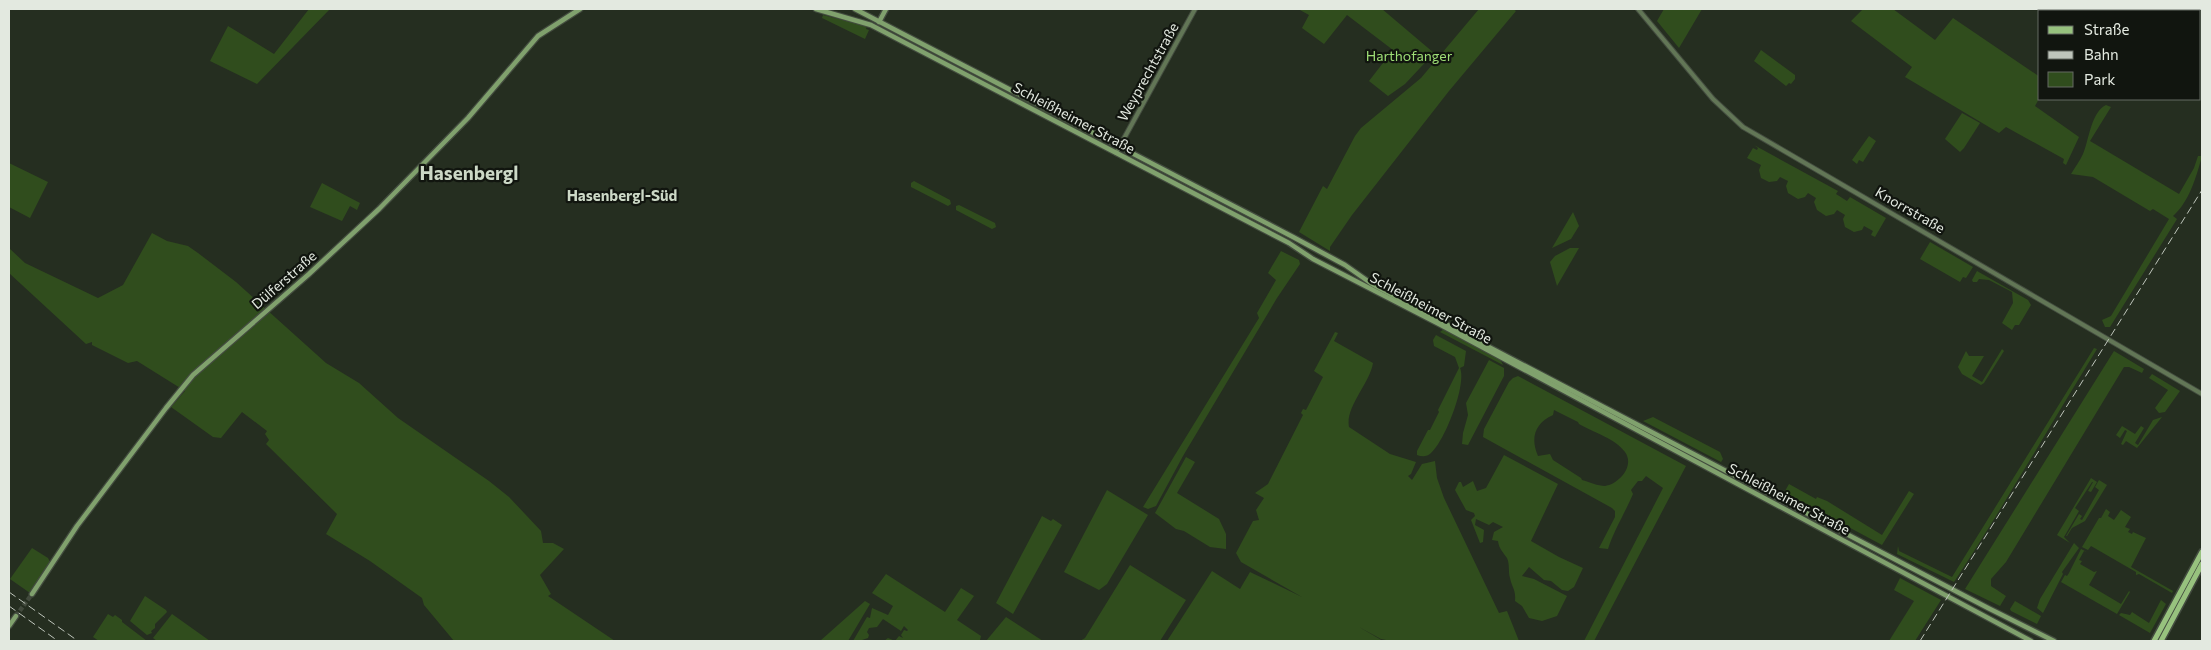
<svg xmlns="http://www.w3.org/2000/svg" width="2211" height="650" font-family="Commissioner,sans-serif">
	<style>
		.green { fill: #304d1d; fill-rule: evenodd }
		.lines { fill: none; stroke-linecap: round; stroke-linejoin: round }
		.secondary-tunnel { stroke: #424a3d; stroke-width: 4.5; stroke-dasharray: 4.5 2; stroke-linecap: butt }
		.tertiary-casing { stroke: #434c3f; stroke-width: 6 }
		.secondary-casing { stroke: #434c3f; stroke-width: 7 }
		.primary-casing { stroke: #434c3f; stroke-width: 8 }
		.tertiary { stroke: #627656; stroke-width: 4 }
		.secondary { stroke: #80a16d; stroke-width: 4.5 }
		.primary { stroke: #97c27e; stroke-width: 5 }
		.rail { stroke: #bec5bb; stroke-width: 1; stroke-dasharray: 8 4; stroke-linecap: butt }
		.labels { text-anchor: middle; stroke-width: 4.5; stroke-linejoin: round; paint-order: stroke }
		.park-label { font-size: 14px; fill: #9ede76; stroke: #11150f }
		.street-label { font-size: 14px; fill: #e3e9e0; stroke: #11150f }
		.neighbourhood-label { font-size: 15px; font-weight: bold; fill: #ccd8c6; stroke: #11150f }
		.district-label { font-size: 19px; font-weight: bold; fill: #ccd8c6; stroke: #11150f }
	</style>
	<rect width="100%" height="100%" fill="#252e20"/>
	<!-- green -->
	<g class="green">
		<polygon points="309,9 330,9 257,84 210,61 228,26 274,54"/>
		<polygon points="1382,9 1434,53 1405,84 1388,96 1369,81 1393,50 1347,15 1324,44 1302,28 1309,15 1300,10"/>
		<polygon points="1479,9 1513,9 1516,11 1449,91 1352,215 1330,247 1330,251 1299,232 1323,186 1327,189 1355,136 1361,128 1421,78"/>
		<polygon points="1664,9 1702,9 1679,48 1657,21"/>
		<polygon points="1863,9 1893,9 1935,40 1953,18 2040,77 2040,97 2035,106 2079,137 2066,165 2063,163 2064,159 2006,127 1999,133 1905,77 1912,67 1851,21"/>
		<polygon points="823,15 867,26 866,29 869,30 865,39 822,18"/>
		<polygon points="1761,50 1795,75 1795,79 1791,84 1789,83 1786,86 1754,61"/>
		<polygon points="973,76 991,83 1111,145 1079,132"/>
		<path d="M2106 105 2111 107 2090 141 2179 194 2194 168 2198 156H2202C2196 178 2189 202 2173 216L2177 219 2110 327H2105L2102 320 2111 316 2169 219 2153 209 2150 211 2093 177 2071 174C2075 167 2080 161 2083 154 2089 140 2091 112 2106 105Z"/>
		<polygon points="1962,113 1980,123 1964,148 1960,152 1945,139"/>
		<polygon points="1869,136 1876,141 1863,162 1859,160 1857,164 1852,160"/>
		<polygon points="1754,145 1838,191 1836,194 1847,201 1850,197 1886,218 1875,237 1871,235 1873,231 1864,226 1862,230 1854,232 1845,227 1843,219 1845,215 1837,210 1834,214 1826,216 1817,210 1814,202 1816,198 1808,193 1805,197 1798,199 1788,193 1786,186 1788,181 1780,177 1777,181 1769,182 1761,178 1759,170 1761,165 1747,158 1753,148 1757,150 1758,148"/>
		<polygon points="9,163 48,182 30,218 9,207"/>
		<polygon points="914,181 950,200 951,204 948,206 911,187 911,183"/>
		<polygon points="322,183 360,203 357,210 350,206 342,221 310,207"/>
		<polygon points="959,205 995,223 996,227 992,229 956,210 956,206"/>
		<polygon points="1573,212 1579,226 1571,239 1552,248"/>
		<polygon points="152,233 167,241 188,246 198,253 236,282 326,363 359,383 398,418 489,481 509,497 541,531 543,543 553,543 564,549 540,575 551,594 548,596 615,641 454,641 424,605 422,598 370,561 326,534 337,514 266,444 269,440 265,434 267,431 242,412 221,438 213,437 171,407 185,391 137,361 128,363 92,345 92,342 86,344 9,273 9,248 25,263 98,298 123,285"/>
		<polygon points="1930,242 1973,267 1966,278 1963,277 1960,282 1920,259"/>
		<polygon points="1570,248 1579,248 1557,286 1550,262 1555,256"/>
		<polygon points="1281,251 1299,260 1300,264 1277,298 1183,456 1156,506 1148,509 1143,507 1259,318 1257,313 1276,280 1268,273"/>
		<polygon points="1977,271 2028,300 2031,305 2019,325 2015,325 2012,330 2002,323 2013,303 2012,292 1989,280 1979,279 1977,282 1973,282 1972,280"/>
		<polygon points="1444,329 1500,359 1503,365 1440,332"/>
		<path d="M1335 332 1338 333 1334 341 1373 363C1370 383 1345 407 1349 427L1390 454 1416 462 1411 474 1408 476 1412 480 1422 464 1435 461 1437 478 1444 498 1499 613 1507 611 1519 641H1391L1381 639 1359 627 1383 641H1167L1212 571 1240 589 1250 572 1302 597 1241 562 1236 553 1253 521 1259 520 1256 510 1264 498 1255 493 1268 484 1303 415 1301 413 1303 409 1306 410 1323 377 1314 371Z"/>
		<path d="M1436 335 1466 351 1464 366 1460 368C1467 384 1445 441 1431 453 1427 457 1422 457 1417 455V451L1428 430H1430L1439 412 1438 410 1459 368 1455 357 1434 346 1433 340Z"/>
		<path d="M2094 348 2097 349C2049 427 2004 506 1954 582L1897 554 1898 546 1899 551 1952 577Z"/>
		<polygon points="2002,349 2004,351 1984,383 1981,385 1962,374 1958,367 1966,351 1969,356 1984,356 1972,376 1982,382"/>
		<polygon points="2114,351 2144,369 2142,373 2129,367 2124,367 2006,562 1991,579 1991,586 2006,596 2000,606 1965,589"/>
		<polygon points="1489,360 1504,368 1504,376 1468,445 1462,444 1463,433 1468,415 1466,403"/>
		<polygon points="2152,374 2180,391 2165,412 2159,413 2155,408 2168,390 2149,378"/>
		<path d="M1518 376 1686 466 1594 641H1584L1663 488 1646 476 1642 481H1638L1631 490 1633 494C1625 513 1614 530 1608 549L1599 548 1615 517V511L1612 508 1483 437 1484 429 1509 382 1513 378ZM1554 410 1578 422 1579 424C1593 432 1616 439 1625 452 1635 466 1619 484 1605 486 1598 486 1589 482 1582 480L1581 478 1553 460 1550 454 1538 456C1530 438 1535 423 1553 415Z"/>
		<polygon points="1653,417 1720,452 1723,459 1721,462 1643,421"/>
		<polygon points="2162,417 2137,448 2126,441 2123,445 2121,444 2127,431 2125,430 2120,438 2116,435 2122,426 2135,434 2141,426 2144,428 2135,443 2138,445 2153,420"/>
		<path d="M1504 455 1558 484 1531 541 1559 557 1583 568 1574 587 1568 591 1562 590 1551 581 1544 580 1529 567 1522 576 1534 579 1567 596 1557 616 1542 621 1529 618 1522 606 1515 601C1516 589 1512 588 1510 578 1508 571 1510 565 1507 558 1503 552 1499 549 1498 541L1492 540 1494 532 1503 527 1493 522 1489 525 1476 519 1475 525 1484 530 1483 542 1480 543 1471 520 1475 516 1474 513 1466 510 1455 490 1459 482H1461L1463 487 1473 481 1477 491 1486 488Z"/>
		<polygon points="1186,457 1195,462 1177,493 1219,519 1226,534 1226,549 1210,547 1184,531 1176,529 1155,513"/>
		<polygon points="2091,478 2097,482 2091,492 2088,491 2093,482 2092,482 2075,508 2079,511 2064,537 2070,543 2057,535"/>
		<polygon points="2099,480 2107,485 2085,521 2072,528 2067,536 2066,536 2079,514 2082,516 2080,519 2082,520 2099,490 2095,487"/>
		<polygon points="1789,484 1816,499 1817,497 1827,501 1882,535 1909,491 1914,494 1882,545 1787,494 1785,491"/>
		<polygon points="1107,490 1148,515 1107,584 1099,590 1064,572"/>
		<polygon points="2106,509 2110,512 2108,516 2114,520 2121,510 2131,517 2125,527 2130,529 2128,532 2132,534 2133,532 2146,538 2131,567 2173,591 2172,593 2139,574 2136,575 2136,572 2091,546 2088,550 2082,547 2099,518 2101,518"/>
		<polygon points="1042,516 1051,521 1053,519 1062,525 1013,614 996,603"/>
		<polygon points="2074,543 2079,548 2062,572 2063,574 2043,613 2037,608 2040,599"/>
		<polygon points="32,548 48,558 50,562 30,593 10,579"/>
		<polygon points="2081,549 2087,552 2084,551 2079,560 2082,561 2080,564 2094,572 2097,571 2089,585 2121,604 2129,591 2130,592 2117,614 2061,582 2065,575 2067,576 2069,573"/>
		<polygon points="1130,565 1186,600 1160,641 1080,641 1085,638"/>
		<polygon points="886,574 945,612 961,588 974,596 957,620 981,636 980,640 982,641 884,641 888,638 895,641 899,636 903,638 901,635 904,630 907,631 908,630 904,626 901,631 883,619 877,627 869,628 867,632 869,635 868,638 862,640 864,641 853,641 867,617 870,618 872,608 888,615 893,606 872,593"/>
		<polygon points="1900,578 1941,600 1915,641 1889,641 1914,601 1894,590"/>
		<polygon points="145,596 166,610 167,612 155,624 155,628 151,631 152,633 147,635 130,621"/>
		<polygon points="2161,600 2166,604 2150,633 2119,615 2121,613 2130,615 2132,612 2149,623"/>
		<polygon points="865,601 870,604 848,641 820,641"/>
		<polygon points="2015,601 2041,616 2037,624 2011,611 2010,609"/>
		<polygon points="108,614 113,617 115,615 122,620 122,622 147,641 99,641 93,637"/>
		<polygon points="172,614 210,641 157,641 153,638"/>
		<polygon points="1006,617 1043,641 986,641"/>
	</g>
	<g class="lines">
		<!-- secondary-tunnel -->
		<polyline class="secondary-tunnel" points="16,616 32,594"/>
		<defs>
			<g id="tertiary">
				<polyline points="1638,9 1713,99 1743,127 2202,394"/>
				<polyline points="1116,153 1195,9"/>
			</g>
			<g id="secondary">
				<polyline points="816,9 871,25 1289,243 1313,259 1439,324 2031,641"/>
				<polyline points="855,9 1293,237 1345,265 1372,284 1464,334 1988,608 2054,641"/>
				<polyline points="879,22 886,9"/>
				<polyline points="32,594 77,526 166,408 193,375 309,274 379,209 468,118 538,36 580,9"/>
				<polyline points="9,626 16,616"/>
			</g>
			<g id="primary">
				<polyline points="2154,641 2202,552"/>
				<polyline points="2161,641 2202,564"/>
			</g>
		</defs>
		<!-- tertiary casing -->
		<use href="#tertiary" class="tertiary-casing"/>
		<!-- secondary casing -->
		<use href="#secondary" class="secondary-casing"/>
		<!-- primary casing -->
		<use href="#primary" class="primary-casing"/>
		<!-- tertiary -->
		<use href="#tertiary" class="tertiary"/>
		<!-- secondary -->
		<use href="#secondary" class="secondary"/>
		<!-- primary -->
		<use href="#primary" class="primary"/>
		<!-- rail -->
		<g class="rail">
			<polyline points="9,592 78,641"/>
			<polyline points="9,606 58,641"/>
			<polyline points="1920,641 2202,190"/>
		</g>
	</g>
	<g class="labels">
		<!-- park labels -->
		<g class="park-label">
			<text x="1409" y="61">Harthofanger</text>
		</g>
		<!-- street labels -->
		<g class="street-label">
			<text transform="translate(1148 72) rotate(-61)" y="5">Weyprechtstraße</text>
			<text transform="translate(1074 118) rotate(28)" y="5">Schleißheimer Straße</text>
			<text transform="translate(1910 210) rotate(30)" y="5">Knorrstraße</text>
			<text transform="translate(284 280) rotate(-41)" y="5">Dülferstraße</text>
			<text transform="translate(1431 308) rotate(28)" y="5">Schleißheimer Straße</text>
			<text transform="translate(1789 499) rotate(28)" y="5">Schleißheimer Straße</text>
		</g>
		<!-- neighbourhood labels -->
		<g class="neighbourhood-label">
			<text x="622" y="201">Hasenbergl-Süd</text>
		</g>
		<!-- district labels -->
		<g class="district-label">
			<text x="469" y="180">Hasenbergl</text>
		</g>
	</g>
	<!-- border -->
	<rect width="2211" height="650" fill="none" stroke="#e3e9e0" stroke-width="20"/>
	<!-- legend -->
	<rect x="2038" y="10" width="162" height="90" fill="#11150f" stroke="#656a63"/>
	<rect x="2048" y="26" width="25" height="8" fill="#97c27e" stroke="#656a63"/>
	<text x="2084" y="35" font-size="15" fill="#e3e9e0">Straße</text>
	<rect x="2048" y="51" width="25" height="8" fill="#bec5bb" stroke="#656a63"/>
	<text x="2084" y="60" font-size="15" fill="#e3e9e0">Bahn</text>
	<rect x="2048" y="72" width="25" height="15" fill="#304d1d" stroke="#656a63"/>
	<text x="2084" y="85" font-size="15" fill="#e3e9e0">Park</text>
</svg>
